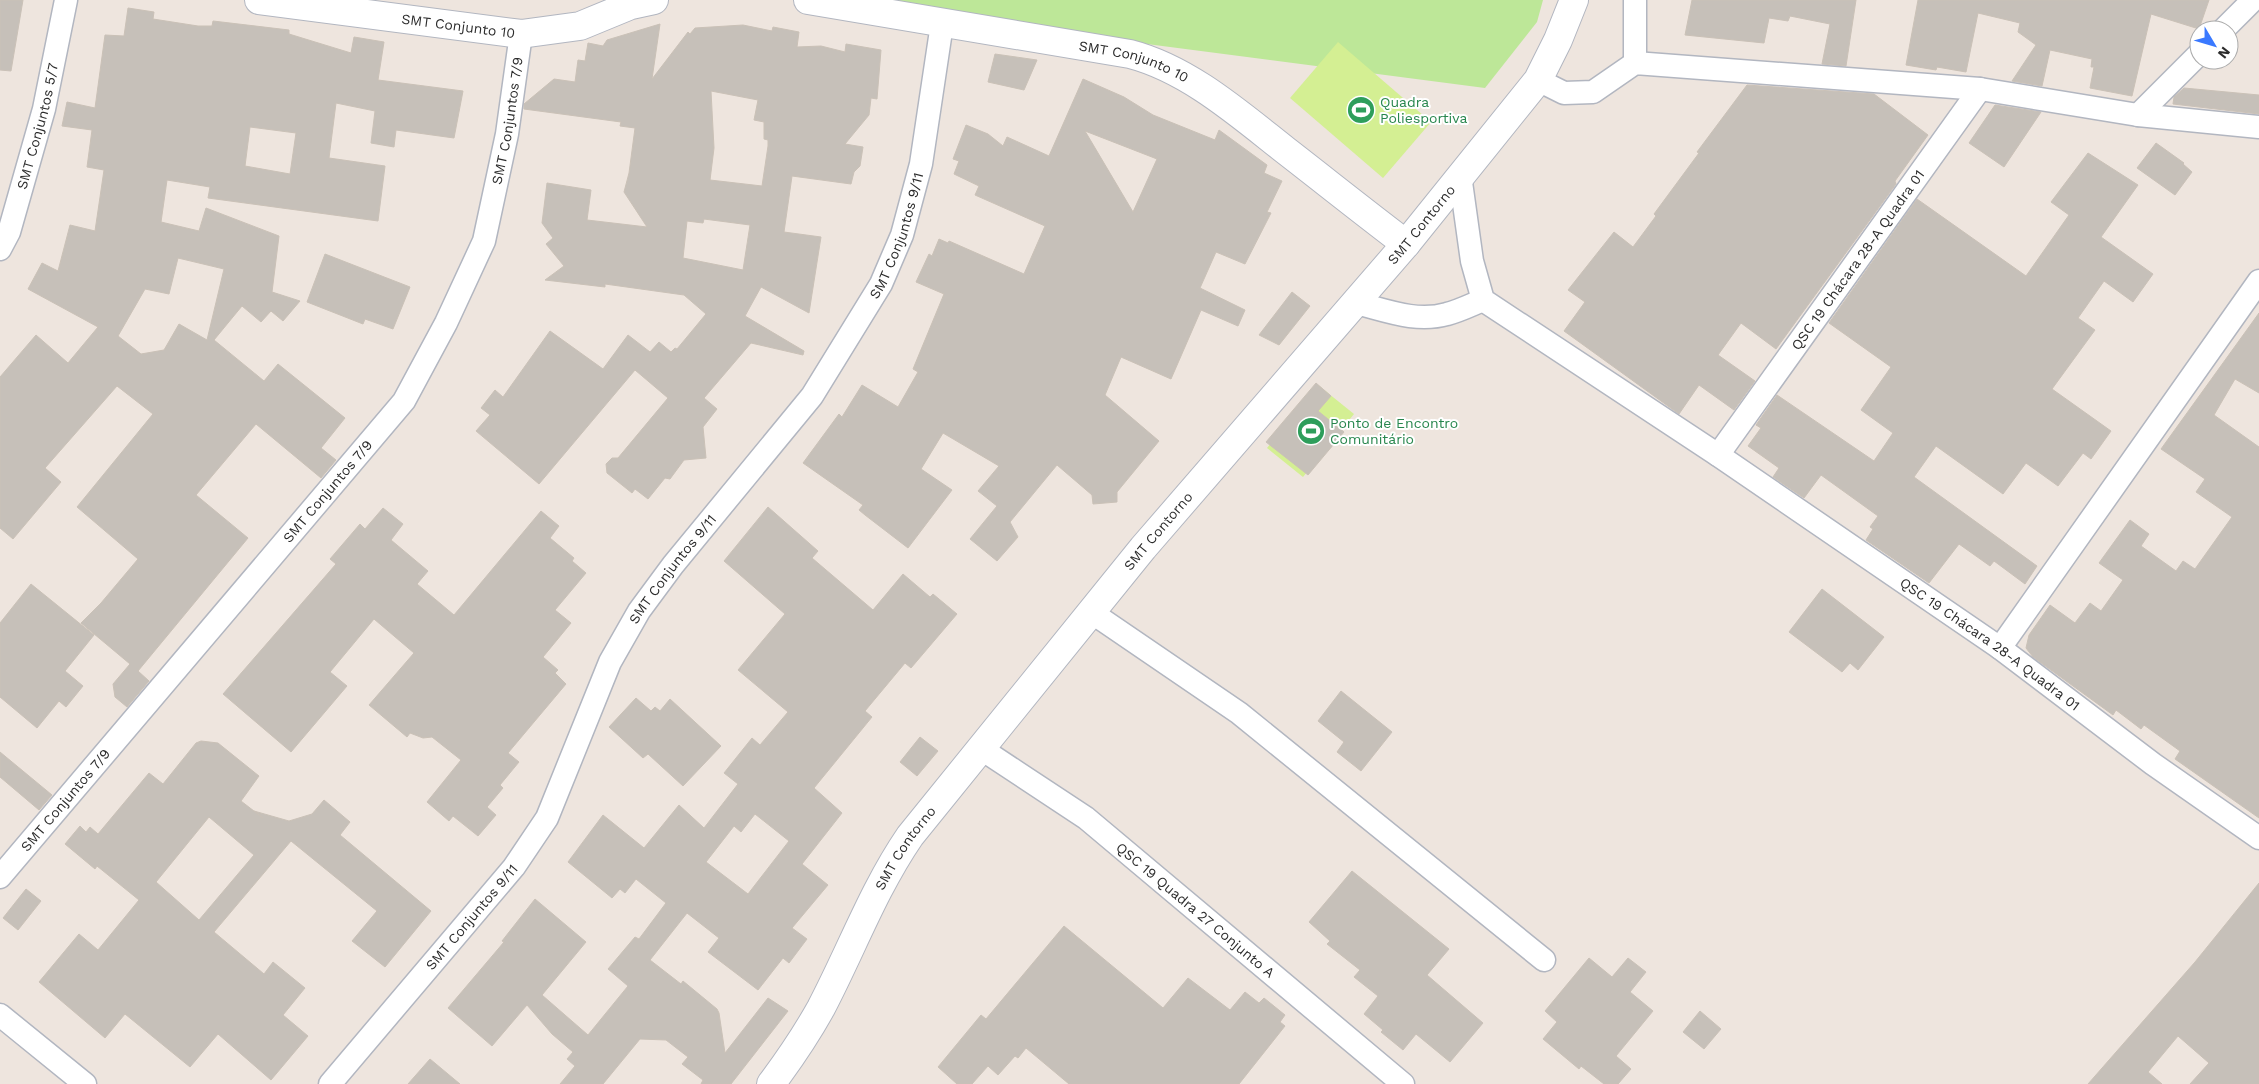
<svg xmlns="http://www.w3.org/2000/svg" width="2259" height="1084" font-family="'Work Sans',sans-serif">
	<style>
		.green { fill: #bde798 }
		.pitch { fill: #d4ef93 }
		.building { fill: #c6c0b9; stroke: #cac1b7; fill-rule: evenodd }
		.lines { fill: none; stroke-linecap: round; stroke-linejoin: round }
		.minor-casing { stroke: #b2b6c0; stroke-width: 25 }
		.tertiary-casing { stroke: #b2b6c0; stroke-width: 30 }
		.minor { stroke: #fff; stroke-width: 22 }
		.tertiary { stroke: #fff; stroke-width: 28 }
		.labels { text-anchor: middle; stroke-width: 4; stroke-linejoin: round; paint-order: stroke }
		.street-label { font-size: 14px; fill: #2c2c2c; stroke: #fff }
		.leisure-label { font-size: 14px; fill: #27864d; stroke: #fff; text-anchor: start }
	</style>
	<rect width="100%" height="100%" fill="#eee5de"/>
	<!-- green -->
	<polygon class="green" points="809,0 1543,0 1537,22 1485,88"/>
	<!-- pitch -->
	<g class="pitch">
		<polygon points="1338,42 1431,122 1383,178 1290,98"/>
		<polygon points="1318,385 1354,414 1303,477 1267,448"/>
	</g>
	<!-- building -->
	<g class="building">
		<polygon points="0,0 23,0 11,71 0,70"/>
		<polygon points="1692,0 1856,0 1846,66 1822,64 1830,24 1790,16 1788,21 1769,18 1764,43 1685,35"/>
		<polygon points="1918,0 2209,0 2199,29 2151,14 2132,96 2090,88 2094,67 2091,67 2092,59 2050,50 2042,86 2012,81 2036,45 2018,32 2020,23 1978,13 1966,72 1937,67 1936,70 1906,65"/>
		<path d="M128 8 154 12 153 19 198 26H212L213 21 289 30V34L351 53 354 37 384 42 378 80 463 91 454 138 396 130 394 147 371 143 375 111 336 103 329 158 385 166 378 221 208 198 210 187 167 180 161 222 199 231 206 208 279 236 272 292 300 301 283 321 271 311 261 322 242 306 214 340 264 381 278 364 345 418 321 448 336 460 321 478 256 424 196 495 248 538 138 671 149 681 127 707 115 697 113 684 130 664 81 623 101 603 138 559 77 507 153 414 117 386 45 468 61 482 13 539 0 528V377L36 335 68 363 98 327 28 289 42 263 58 271 70 225 95 231 104 170 87 167 92 130 62 126 67 102 95 108 105 35 124 36ZM250 127 296 133 290 174 245 166ZM178 258 224 269 207 340 179 324 164 350 141 354 118 336 145 289 169 294Z"/>
		<path d="M660 24 652 79 688 32 690 34 695 28 743 25 772 31 773 27 799 32 797 47 821 46 845 52 846 44 881 50 877 99 871 98 869 115 845 144 863 147 860 166 854 172 851 184 792 176 784 232 821 237 809 313 761 287 745 316 804 351 803 355 751 343 704 398 717 409 703 427 706 458 684 460 670 479 665 478 648 499 635 489 632 493 607 473 606 464 612 458H618L668 398 635 370 539 484 476 431 490 415 481 408 495 390 503 397 550 331 603 369 628 335 650 352 659 342 671 352 675 348 677 349 706 314 684 295 605 284V287L545 280 564 266 546 244 553 238 542 223 547 183 591 190 587 220 647 227 624 192 629 173 635 128 620 126 621 122 524 109V104L554 79 575 82 578 60 585 61 588 43 603 46 607 40ZM711 91 758 100 754 120 764 122V139L768 140V146L762 186 710 180 714 148ZM704 219 750 225 743 270 683 258 687 221 703 223Z"/>
		<polygon points="995,54 1037,60 1024,90 988,82"/>
		<path d="M1083 79 1124 97 1153 115 1215 140 1219 130 1267 165 1264 173 1282 181 1267 212 1271 213 1245 264 1216 252 1200 288 1245 310 1238 326 1201 310 1171 379 1121 357 1105 395 1159 441 1117 492V502L1093 504 1092 495 1057 465 1010 522 1018 537 997 561 970 539 997 506 978 491 999 466 943 433 921 469 952 490 908 548 865 515 859 510 863 505 803 463 839 414 842 417 862 385 898 407 918 372 913 369 944 294 916 282 929 254 932 256 939 239 948 243 949 241 1024 274 1045 226 975 195 979 186 954 174 959 161 953 159 966 125 988 134 1003 146 1007 137 1049 156ZM1085 131 1157 159 1133 212Z"/>
		<polygon points="1747,85 1874,94 1928,135 1895,181 1896,184 1776,349 1741,323 1718,355 1755,381 1734,410 1699,385 1679,414 1564,331 1585,302 1568,290 1614,232 1633,247 1656,216 1654,214 1699,153 1697,152"/>
		<polygon points="2184,88 2259,95 2259,114 2173,104 2174,97"/>
		<polygon points="1995,105 2041,112 2004,167 1969,143"/>
		<polygon points="2156,143 2184,163 2183,164 2192,172 2175,195 2137,168"/>
		<polygon points="2088,153 2138,185 2101,237 2153,274 2133,302 2104,281 2078,318 2095,330 2052,389 2111,431 2091,459 2083,453 2058,486 2026,463 2003,494 1936,446 1914,477 2037,566 2025,584 1994,561 1990,566 1959,544 1929,583 1866,540 1873,529 1870,527 1878,516 1821,475 1804,498 1773,477 1779,468 1748,446 1761,428 1756,425 1777,395 1874,461 1893,433 1861,410 1891,367 1829,323 1917,199 2026,276 2069,215 2051,202"/>
		<polygon points="325,254 410,287 393,329 365,319 363,324 307,302"/>
		<polygon points="1292,292 1310,306 1279,345 1259,335"/>
		<polygon points="2259,313 2259,393 2235,379 2214,415 2259,447 2259,818 2175,759 2180,751 2144,725 2141,729 2116,710 2113,715 2033,657 2026,648 2029,635 2050,605 2075,623 2090,603 2101,611 2123,580 2099,563 2130,520 2149,534 2141,546 2176,571 2183,561 2195,569 2232,517 2196,492 2205,479 2161,449"/>
		<polygon points="1316,383 1331,396 1318,411 1344,432 1308,475 1266,442"/>
		<path d="M768 507 818 551 812 558 873 610 903 574 930 597 933 594 957 614 911 668 905 663 865 711 872 717 814 788 842 813 802 864 828 885 792 928 807 939 789 963 783 958 758 990 708 952 719 938 687 913 650 960 681 984 683 981 717 1009 719 1013 725 1053 768 998 788 1011 731 1084H701L703 1080 682 1064 688 1057 666 1040 640 1039 603 1084H560L575 1066 567 1059 573 1052 552 1034 527 1005 492 1046 448 1008 504 942 502 941 535 899 586 942 542 995 588 1035 628 986 608 969 635 937 639 939 666 903 636 879 625 893 620 889 612 898 568 862 603 815 644 848 679 805 704 828 738 784 724 773 752 738 760 745 788 712 738 670 785 614 724 561ZM755 814 789 841 748 894 706 862 734 826 741 832Z"/>
		<polygon points="383,508 403,524 391,540 428,571 417,584 454,615 541,511 559,526 550,538 574,558 572,561 586,573 555,610 571,623 543,657 558,670 555,673 566,684 508,753 519,762 500,785 503,788 487,807 496,815 478,836 453,816 449,821 427,802 461,760 432,737 423,738 410,733 407,737 369,705 414,653 374,619 330,672 347,686 291,752 223,694 336,564 330,559 360,524 365,529"/>
		<polygon points="31,584 94,635 65,671 83,686 66,707 59,701 37,728 0,697 0,623"/>
		<polygon points="1822,589 1884,637 1858,670 1850,663 1842,672 1789,632"/>
		<polygon points="1341,691 1392,732 1361,771 1337,752 1344,742 1318,721"/>
		<polygon points="636,698 651,711 655,707 660,711 670,699 721,746 683,786 648,754 643,758 609,727"/>
		<polygon points="920,737 938,751 917,776 900,762"/>
		<path d="M201 741 218 743 259 776 241 801 263 818 254 811 289 821 312 814 324 800 350 822 340 835 431 911 385 967 352 941 377 911 291 841 214 932 264 974 273 962 305 988 283 1015 308 1036 271 1080 218 1034 190 1067 125 1014 105 1038 39 982 79 934 98 950 139 900 97 866 95 869 65 844 80 826 86 832 90 827 98 834 149 773 163 784 196 743ZM209 817 254 855 199 920 156 882Z"/>
		<polygon points="0,752 52,795 39,810 0,777"/>
		<polygon points="1352,871 1449,949 1427,975 1483,1023 1450,1062 1416,1034 1403,1050 1381,1032 1383,1030 1364,1014 1378,996 1354,977 1360,970 1327,944 1330,941 1309,922"/>
		<polygon points="2259,883 2259,1084 2190,1084 2209,1063 2178,1036 2148,1072 2162,1084 2088,1084 2195,962"/>
		<polygon points="26,889 41,901 18,930 3,918"/>
		<polygon points="1064,926 1163,1008 1188,978 1230,1010 1245,992 1259,1003 1264,998 1285,1015 1280,1022 1285,1026 1239,1084 1069,1084 1026,1048 1018,1058 1015,1056 998,1075 988,1066 972,1084 957,1084 938,1067 981,1015 986,1019"/>
		<polygon points="1589,958 1612,977 1628,958 1646,972 1630,992 1653,1011 1616,1056 1631,1069 1618,1084 1604,1084 1581,1066 1579,1069 1543,1039 1557,1022 1545,1011"/>
		<polygon points="1700,1011 1721,1029 1704,1049 1683,1032"/>
		<polygon points="430,1059 460,1084 408,1084"/>
	</g>
	<g class="lines">
		<defs>
			<g id="minor">
				<polyline points="2223,30 2253,0"/>
				<polyline points="1635,63 1635,0"/>
				<polyline points="1538,80 1564,93 1593,92 1635,63 1980,89 2138,115 2259,127"/>
				<polyline points="2138,115 2199,54"/>
				<path id="s1" d="M1460 175 1472 261 1483 300 1718 455 2000 648 2153 764 2259 838"/>
				<path id="s2" d="M0 249 9 232 44 109 66 0"/>
				<path d="M1356 303C1385 310 1416 323 1447 314 1459 311 1471 305 1483 300"/>
				<path id="s3" d="M1718 455 1980 89"/>
				<polyline points="1091,612 1239,713 1544,960"/>
				<polyline points="2000,648 2259,281"/>
				<path id="s4" d="M980 748 1086 818 1403 1084"/>
				<path id="s5" d="M0 877 404 401 446 323 484 241 507 134 521 34"/>
				<polyline points="0,1015 85,1084"/>
				<path id="s6" d="M330 1084 514 867 547 818 610 662 639 611 673 565 812 396 881 284 902 235 921 164 942 24"/>
			</g>
			<g id="tertiary">
				<path id="s7" d="M259 0 521 34 580 26 631 5 654 0"/>
				<path id="s8" d="M808 0 1130 54C1188 69 1238 113 1285 150 1325 181 1365 213 1406 244"/>
				<path id="s9" d="M771 1084C789 1060 806 1035 821 1008 851 951 873 890 910 836L1143 548 1406 244 1538 80 1558 40 1574 0"/>
			</g>
		</defs>
		<!-- minor casing -->
		<use href="#minor" class="minor-casing"/>
		<!-- tertiary casing -->
		<use href="#tertiary" class="tertiary-casing"/>
		<!-- minor -->
		<use href="#minor" class="minor"/>
		<!-- tertiary -->
		<use href="#tertiary" class="tertiary"/>
	</g>
	<!-- icons -->
	<defs>
		<symbol id="stadium-disc" viewBox="-11 -11 22 22"><circle r="9.5" fill="#2e9e5b" stroke="#fff"/><path d="M0-5a6.5 5 0 1 0 0 10a6.5 5 0 1 0 0-10ZM-3.5-1.8h7v3.6h-7Z" fill="#fff"/></symbol>
	</defs>
	<g fill-rule="evenodd">
		<use href="#stadium-disc" x="1345" y="94" width="32" height="32"/>
		<use href="#stadium-disc" x="1295" y="415" width="32" height="32"/>
	</g>
	<g class="labels">
		<!-- street labels -->
		<g class="street-label">
			<text dy="5" stroke="none"><textPath href="#s7" startOffset="201">SMT Conjunto 10</textPath></text>
			<text dy="5" stroke="none"><textPath href="#s8" startOffset="332">SMT Conjunto 10</textPath></text>
			<text dy="5" stroke="none"><textPath href="#s5" startOffset="926">SMT Conjuntos 7/9</textPath></text>
			<text dy="5" stroke="none"><textPath href="#s2" startOffset="129">SMT Conjuntos 5/7</textPath></text>
			<text dy="5" stroke="none"><textPath href="#s9" startOffset="1082">SMT Contorno</textPath></text>
			<text dy="5" stroke="none"><textPath href="#s6" startOffset="1029">SMT Conjuntos 9/11</textPath></text>
			<text dy="5" stroke="none"><textPath href="#s3" startOffset="240">QSC 19 Chácara 28-A Quadra 01</textPath></text>
			<text dy="5" stroke="none"><textPath href="#s5" startOffset="506">SMT Conjuntos 7/9</textPath></text>
			<text dy="5" stroke="none"><textPath href="#s9" startOffset="678">SMT Contorno</textPath></text>
			<text dy="5" stroke="none"><textPath href="#s6" startOffset="624">SMT Conjuntos 9/11</textPath></text>
			<text dy="5" stroke="none"><textPath href="#s1" startOffset="740">QSC 19 Chácara 28-A Quadra 01</textPath></text>
			<text dy="5" stroke="none"><textPath href="#s5" startOffset="101">SMT Conjuntos 7/9</textPath></text>
			<text dy="5" stroke="none"><textPath href="#s9" startOffset="272">SMT Contorno</textPath></text>
			<text dy="5" stroke="none"><textPath href="#s4" startOffset="270">QSC 19 Quadra 27 Conjunto A</textPath></text>
			<text dy="5" stroke="none"><textPath href="#s6" startOffset="219">SMT Conjuntos 9/11</textPath></text>
		</g>
		<!-- leisure labels -->
		<g class="leisure-label">
			<text x="1380" y="107">Quadra<tspan x="1380" dy="16">Poliesportiva</tspan></text>
			<text x="1330" y="428">Ponto de Encontro<tspan x="1330" dy="16">Comunitário</tspan></text>
		</g>
	</g>
	<!-- north arrow -->
	<g transform="translate(2214 45) rotate(128)"><circle r="24" fill="#ffffff" stroke="#ababab"/>
	<path d="M0-4L9 19L0 12L-9 19Z" fill="#3a79ff"/>
	<text y="-8" font-size="14" font-weight="bold" text-anchor="middle" fill="#2c2c2c">N</text>
	</g>
</svg>
